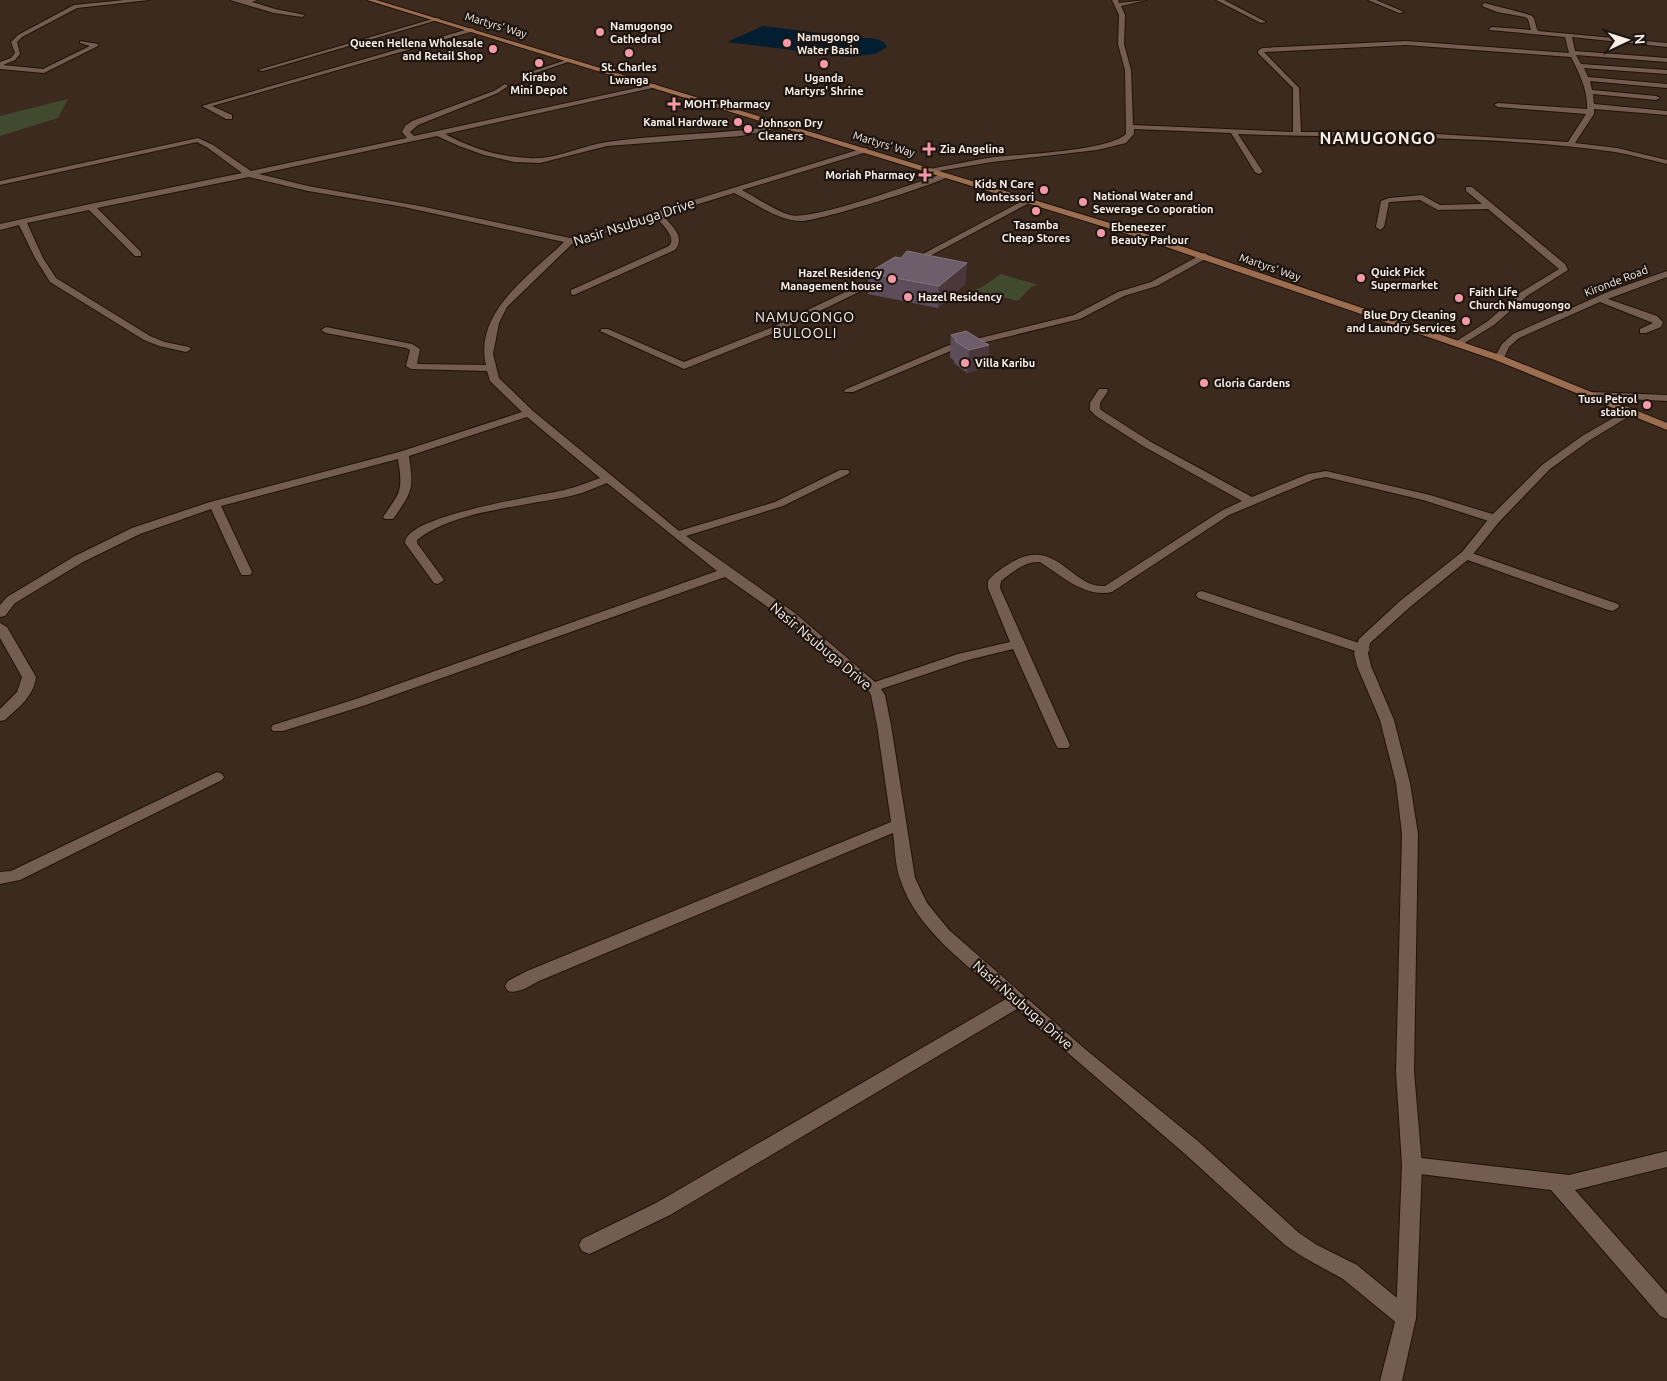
<svg xmlns="http://www.w3.org/2000/svg" width="1667" height="1381" font-family="Ubuntu,sans-serif">
	<style>
		.green { fill: #41492e }
		.water { fill: #031d31 }
		.lines { fill: none; stroke-linecap: round; stroke-linejoin: round }
		.minor-casing { stroke: #231207; stroke-width: 2 }
		.tertiary-casing { stroke: #231207; stroke-width: 2 }
		.secondary-casing { stroke: #231207; stroke-width: 2 }
		.minor { fill: #725d50; fill-rule: evenodd }
		.tertiary { fill: #725d50; fill-rule: evenodd }
		.secondary { fill: #9b6d51; fill-rule: evenodd }
		.wall { fill: #5d4c5a }
		.shaded-wall { fill: #49373c }
		.building { fill: #6e5d6a; stroke: #84747d }
		.poi-dot { fill: #f49aa7; stroke: #1d1510; stroke-width: 2 }
		.labels { text-anchor: middle; stroke-width: 4.5; stroke-linejoin: round; paint-order: stroke }
		.far-street-label { font-size: 11px; fill: #faede6; stroke: #1d1510 }
		.far-poi-label { font-size: 11px; font-weight: bold; fill: #faede6; stroke: #1d1510; text-anchor: start }
		.street-label { font-size: 14px; fill: #faede6; stroke: #1d1510 }
		.far-quarter-label { font-size: 14px; letter-spacing: 1px; fill: #faede6; stroke: #1d1510 }
		.far-district-label { font-size: 16px; font-weight: bold; letter-spacing: 1px; fill: #faede6; stroke: #1d1510 }
	</style>
	<rect width="100%" height="100%" fill="#3d2a1e"/>
	<!-- green -->
	<g class="green">
		<polygon points="68,99 58,118 0,136 0,116"/>
		<polygon points="1001,274 1038,285 1031,287 1018,301 974,290 982,287"/>
	</g>
	<!-- water -->
	<path class="water" d="M763 26 836 35 862 36 863 38C872 38 883 38 887 47L875 54 848 57 727 42Z"/>
	<g class="lines">
		<defs>
			<g id="minor">
				<polygon points="125,0 149,0 77,8 22,37 17,42 20,54 15,60 3,65 43,69 90,46 80,43 80,41 98,44 98,46 44,73 0,69 0,62 11,58 15,53 11,42 18,35 74,5"/>
				<polygon points="230,0 257,0 252,2 275,9 305,15 302,17 274,13"/>
				<path d="M1112 0H1118L1119 3 1147 0 1121 6 1125 15 1124 44 1131 70 1133 125 1293 132V88L1258 53V51L1262 48 1406 41 1569 53 1565 37 1490 30 1489 29 1492 27 1531 30 1528 19 1525 17 1497 12 1482 6 1484 3C1491 5 1530 14 1532 16 1536 20 1535 26 1538 31L1667 43V47L1572 37 1575 51 1667 58V62L1576 55 1581 64 1667 70V74L1584 68 1588 77 1667 84V88L1590 81 1592 90 1656 96 1660 98 1656 100 1593 94 1594 104 1667 111V115L1594 109V114L1575 143 1617 148 1667 160V164C1650 160 1632 155 1615 152 1490 134 1364 139 1238 134L1263 172 1259 174 1255 172 1231 133 1134 129V134L1126 143 1097 150 992 162 927 173V169H930C952 165 973 160 995 157 1023 154 1108 151 1126 134L1125 70 1118 44 1119 15ZM1406 45 1571 57C1579 73 1588 90 1587 109L1498 103 1494 105 1498 107 1586 114 1568 142 1404 132H1301L1299 88 1264 52Z"/>
				<polygon points="1216,0 1224,0 1266,22 1261,23"/>
				<polygon points="1368,0 1376,0 1404,12 1399,13"/>
				<polygon points="436,18 441,19 263,71 258,70"/>
				<polygon points="472,28 475,30 474,31 212,106 232,115 232,119 226,119 202,106"/>
				<polygon points="569,59 574,60 526,76 521,75"/>
				<path d="M505 84 508 86 498 93 418 125 410 132 414 136 655 84 658 86 657 87 445 134C471 148 499 157 529 158 556 160 580 146 607 142 666 133 726 135 785 124L789 126 741 136 607 146 540 163 514 162 484 155 459 146 437 136 259 174 308 186 425 207 570 238 864 148H867V152L742 190C757 198 774 210 790 215 812 221 915 183 942 174L949 176C939 184 815 222 801 221 778 221 755 203 734 193L663 215C672 227 686 236 675 250L574 295 571 294V290L669 246C677 237 662 225 656 217L573 243 507 307 499 323 493 354 499 378 533 411 679 531 775 502 840 470H848L850 472 848 474 783 506 686 536 795 613 875 682 958 654 1010 642 988 588V581C994 573 1004 567 1012 562 1057 536 1072 589 1105 586L1221 511 1242 501 1143 446 1096 416 1090 410V403L1099 389H1107L1108 391 1100 403V409L1104 412 1151 442 1252 497 1308 474 1326 471 1430 495 1499 516 1501 519 1495 523 1423 500 1326 477 1315 479 1229 515 1112 592C1085 598 1062 576 1040 562 1025 561 1013 572 1001 581L1000 588 1070 745 1068 748H1058L1056 745 1013 649 968 660 881 689 885 695 891 725 915 878 927 903 949 930 1085 1049 1199 1142 1299 1233 1317 1245 1357 1265 1413 1311 1416 1318 1413 1325 1406 1328 1399 1325 1343 1279 1303 1257 1285 1245 1185 1154 1017 1009 670 1215 596 1251 589 1254 582 1251 579 1245 582 1239 656 1203 1006 999C967 964 917 931 900 879 895 865 895 848 893 833L539 981C529 986 519 994 508 991L505 986 508 981 527 971 891 822 877 725 871 695 868 690 785 619 725 577 366 705 283 731H273L271 728 273 725 356 699 717 571 607 483C599 486 590 490 582 493 532 507 457 508 417 540V543L444 580 438 584 434 583 405 543C405 515 540 496 564 490 577 487 588 482 600 478L527 417 409 456C414 490 412 492 393 519H385L383 517C401 491 403 491 398 459L221 506 252 572 250 575H242L240 572 211 509 140 534 83 562 15 603 5 616 0 617V605L7 597 75 556 132 528 210 502 399 452 522 412 490 381 487 371 411 369 406 366 410 350 406 348 326 333 321 330 326 327 412 344 420 349 417 364 486 365C473 313 531 274 564 242L404 207 308 191 249 177 97 208 141 252V256H135L89 210 27 223 43 258 56 278 150 336 165 342 189 347 191 349 186 352 159 346 144 340 50 282 35 258 19 225 0 230V224L90 204 242 173 208 148 197 142 0 185V181L198 138 213 145 251 171 407 138 402 132 405 126 412 121 494 91Z"/>
				<polygon points="1466,187 1472,187 1565,264 1568,270 1527,296 1494,325 1458,347 1455,346 1455,342 1488,321 1521,292 1559,269 1488,209 1438,210 1420,200 1389,202 1384,227 1380,230 1376,227 1381,201 1389,198 1422,195 1440,205 1482,204 1466,191"/>
				<polygon points="1026,199 1033,201 913,265 907,265 906,263"/>
				<polygon points="1204,253 1207,254 1207,258 1157,286 1124,296 1080,319 953,350 853,392 845,392 844,390 947,346 1074,315 1118,292 1151,282"/>
				<polygon points="1667,271 1667,277 1608,299 1657,316 1663,322 1661,327 1646,333 1640,333 1640,329 1653,323 1600,302 1519,338 1509,347 1503,360 1499,361 1494,358 1502,344 1513,334 1610,291"/>
				<polygon points="885,273 888,274 888,278 774,333 684,369 600,331 602,329 608,329 684,362 768,329"/>
				<polygon points="1592,392 1667,395 1667,401 1588,397 1587,395 1588,393"/>
				<polygon points="1466,551 1618,604 1619,607 1613,611 1608,610 1462,558 1460,555"/>
				<polygon points="1202,591 1368,646 1370,649 1368,652 1358,652 1198,598 1196,595 1198,592"/>
				<path d="M0 623 7 627 36 677C34 696 18 708 5 720L0 721V709L17 692 22 677 0 638Z"/>
				<polygon points="217,772 222,774 224,777 222,780 20,880 0,884 0,872 11,871"/>
				<polygon points="1667,1151 1667,1167 1575,1190 1667,1294 1667,1319 1660,1316 1551,1190 1412,1173 1405,1171 1402,1165 1405,1159 1412,1157 1569,1175"/>
			</g>
			<polygon id="tertiary" points="1629,409 1634,412 1633,414 1590,440 1550,469 1499,522 1470,558 1410,607 1370,643 1368,653 1371,666 1394,720 1410,783 1418,834 1414,1072 1422,1165 1416,1318 1402,1381 1380,1381 1396,1318 1402,1165 1396,1072 1402,834 1396,783 1380,720 1357,666 1354,653 1359,639 1400,601 1462,552 1491,516 1542,465 1582,436"/>
			<polygon id="secondary" points="367,0 376,0 1143,233 1503,356 1667,423 1667,430 1495,360 1137,237"/>
		</defs>
		<!-- minor casing -->
		<use href="#minor" class="minor-casing"/>
		<!-- tertiary casing -->
		<use href="#tertiary" class="tertiary-casing"/>
		<!-- secondary casing -->
		<use href="#secondary" class="secondary-casing"/>
		<!-- minor -->
		<use href="#minor" class="minor"/>
		<!-- tertiary -->
		<use href="#tertiary" class="tertiary"/>
		<!-- secondary -->
		<use href="#secondary" class="secondary"/>
	</g>
	<!-- wall -->
	<g class="wall">
		<polygon points="901,258 967,263 965,284 938,308 868,294 868,273"/>
		<polygon points="951,335 989,345 988,367 967,373 954,363 954,361 950,357"/>
	</g>
	<!-- shaded-wall -->
	<g class="shaded-wall">
		<polygon points="967,263 965,284 938,308 939,286"/>
		<polygon points="989,345 988,367 967,373 969,350"/>
	</g>
	<!-- building -->
	<g class="building">
		<polygon points="907,251 967,263 939,286 868,273 895,257 901,258"/>
		<polygon points="966,331 989,345 969,350 955,341 957,340 951,335"/>
	</g>
	<!-- markers -->
	<g class="poi-dot">
		<circle cx="600" cy="32" r="5"/>
		<circle cx="787" cy="43" r="5"/>
		<circle cx="493" cy="49" r="5"/>
		<circle cx="629" cy="53" r="5"/>
		<circle cx="539" cy="63" r="5"/>
		<circle cx="824" cy="64" r="5"/>
		<path d="M671.5 96.5h5v5h5v5h-5v5h-5v-5h-5v-5h5z"/>
		<circle cx="738" cy="122" r="5"/>
		<circle cx="748" cy="129" r="5"/>
		<path d="M926.5 141.5h5v5h5v5h-5v5h-5v-5h-5v-5h5z"/>
		<path d="M922.5 167.5h5v5h5v5h-5v5h-5v-5h-5v-5h5z"/>
		<circle cx="1044" cy="190" r="5"/>
		<circle cx="1083" cy="202" r="5"/>
		<circle cx="1036" cy="211" r="5"/>
		<circle cx="1101" cy="233" r="5"/>
		<circle cx="1361" cy="278" r="5"/>
		<circle cx="892" cy="279" r="5"/>
		<circle cx="908" cy="297" r="5"/>
		<circle cx="1459" cy="298" r="5"/>
		<circle cx="1466" cy="321" r="5"/>
		<circle cx="965" cy="363" r="5"/>
		<circle cx="1204" cy="383" r="5"/>
		<circle cx="1647" cy="405" r="5"/>
	</g>
	<g class="labels">
		<!-- far-street labels -->
		<g class="far-street-label">
			<text transform="translate(496 25) rotate(17)" y="4">Martyrs' Way</text>
			<text transform="translate(884 144) rotate(17)" y="4">Martyrs' Way</text>
			<text transform="translate(1270 267) rotate(19)" y="4">Martyrs' Way</text>
			<text transform="translate(1616 281) rotate(-21)" y="4">Kironde Road</text>
		</g>
		<!-- far-poi labels -->
		<g class="far-poi-label">
			<text x="610" y="30">Namugongo<tspan x="610" dy="13">Cathedral</tspan></text>
			<text x="797" y="41">Namugongo<tspan x="797" dy="13">Water Basin</tspan></text>
			<text x="483" y="47" text-anchor="end">Queen Hellena Wholesale<tspan x="483" dy="13">and Retail Shop</tspan></text>
			<text x="629" y="71" text-anchor="middle">St. Charles<tspan x="629" dy="13">Lwanga</tspan></text>
			<text x="539" y="81" text-anchor="middle">Kirabo<tspan x="539" dy="13">Mini Depot</tspan></text>
			<text x="824" y="82" text-anchor="middle">Uganda<tspan x="824" dy="13">Martyrs' Shrine</tspan></text>
			<text x="684" y="108">MOHT Pharmacy</text>
			<text x="728" y="126" text-anchor="end">Kamal Hardware</text>
			<text x="758" y="127">Johnson Dry<tspan x="758" dy="13">Cleaners</tspan></text>
			<text x="940" y="153">Zia Angelina</text>
			<text x="915" y="179" text-anchor="end">Moriah Pharmacy</text>
			<text x="1034" y="188" text-anchor="end">Kids N Care<tspan x="1034" dy="13">Montessori</tspan></text>
			<text x="1093" y="200">National Water and<tspan x="1093" dy="13">Sewerage Co oporation</tspan></text>
			<text x="1036" y="229" text-anchor="middle">Tasamba<tspan x="1036" dy="13">Cheap Stores</tspan></text>
			<text x="1111" y="231">Ebeneezer<tspan x="1111" dy="13">Beauty Parlour</tspan></text>
			<text x="1371" y="276">Quick Pick<tspan x="1371" dy="13">Supermarket</tspan></text>
			<text x="882" y="277" text-anchor="end">Hazel Residency<tspan x="882" dy="13">Management house</tspan></text>
			<text x="1469" y="296">Faith Life<tspan x="1469" dy="13">Church Namugongo</tspan></text>
			<text x="918" y="301">Hazel Residency</text>
			<text x="1456" y="319" text-anchor="end">Blue Dry Cleaning<tspan x="1456" dy="13">and Laundry Services</tspan></text>
			<text x="975" y="367">Villa Karibu</text>
			<text x="1214" y="387">Gloria Gardens</text>
			<text x="1637" y="403" text-anchor="end">Tusu Petrol<tspan x="1637" dy="13">station</tspan></text>
		</g>
		<!-- street labels -->
		<g class="street-label">
			<text transform="translate(634 222) rotate(-18)" y="5">Nasir Nsubuga Drive</text>
			<text transform="translate(821 646) rotate(40)" y="5">Nasir Nsubuga Drive</text>
			<text transform="translate(1023 1005) rotate(41)" y="5">Nasir Nsubuga Drive</text>
		</g>
		<!-- far-quarter labels -->
		<g class="far-quarter-label">
			<text x="805" y="322">NAMUGONGO<tspan x="805" dy="16">BULOOLI</tspan></text>
		</g>
		<!-- far-district labels -->
		<g class="far-district-label">
			<text x="1378" y="144">NAMUGONGO</text>
		</g>
	</g>
	<!-- north arrow -->
	<g transform="translate(1627 40) rotate(86)" stroke="#1d1510" stroke-width="4" paint-order="stroke">
	<path d="M0-4L9 19L0 12L-9 19Z" fill="#faede6"/>
	<text y="-8" font-size="14" font-weight="bold" text-anchor="middle" fill="#faede6">N</text>
	</g>
</svg>
